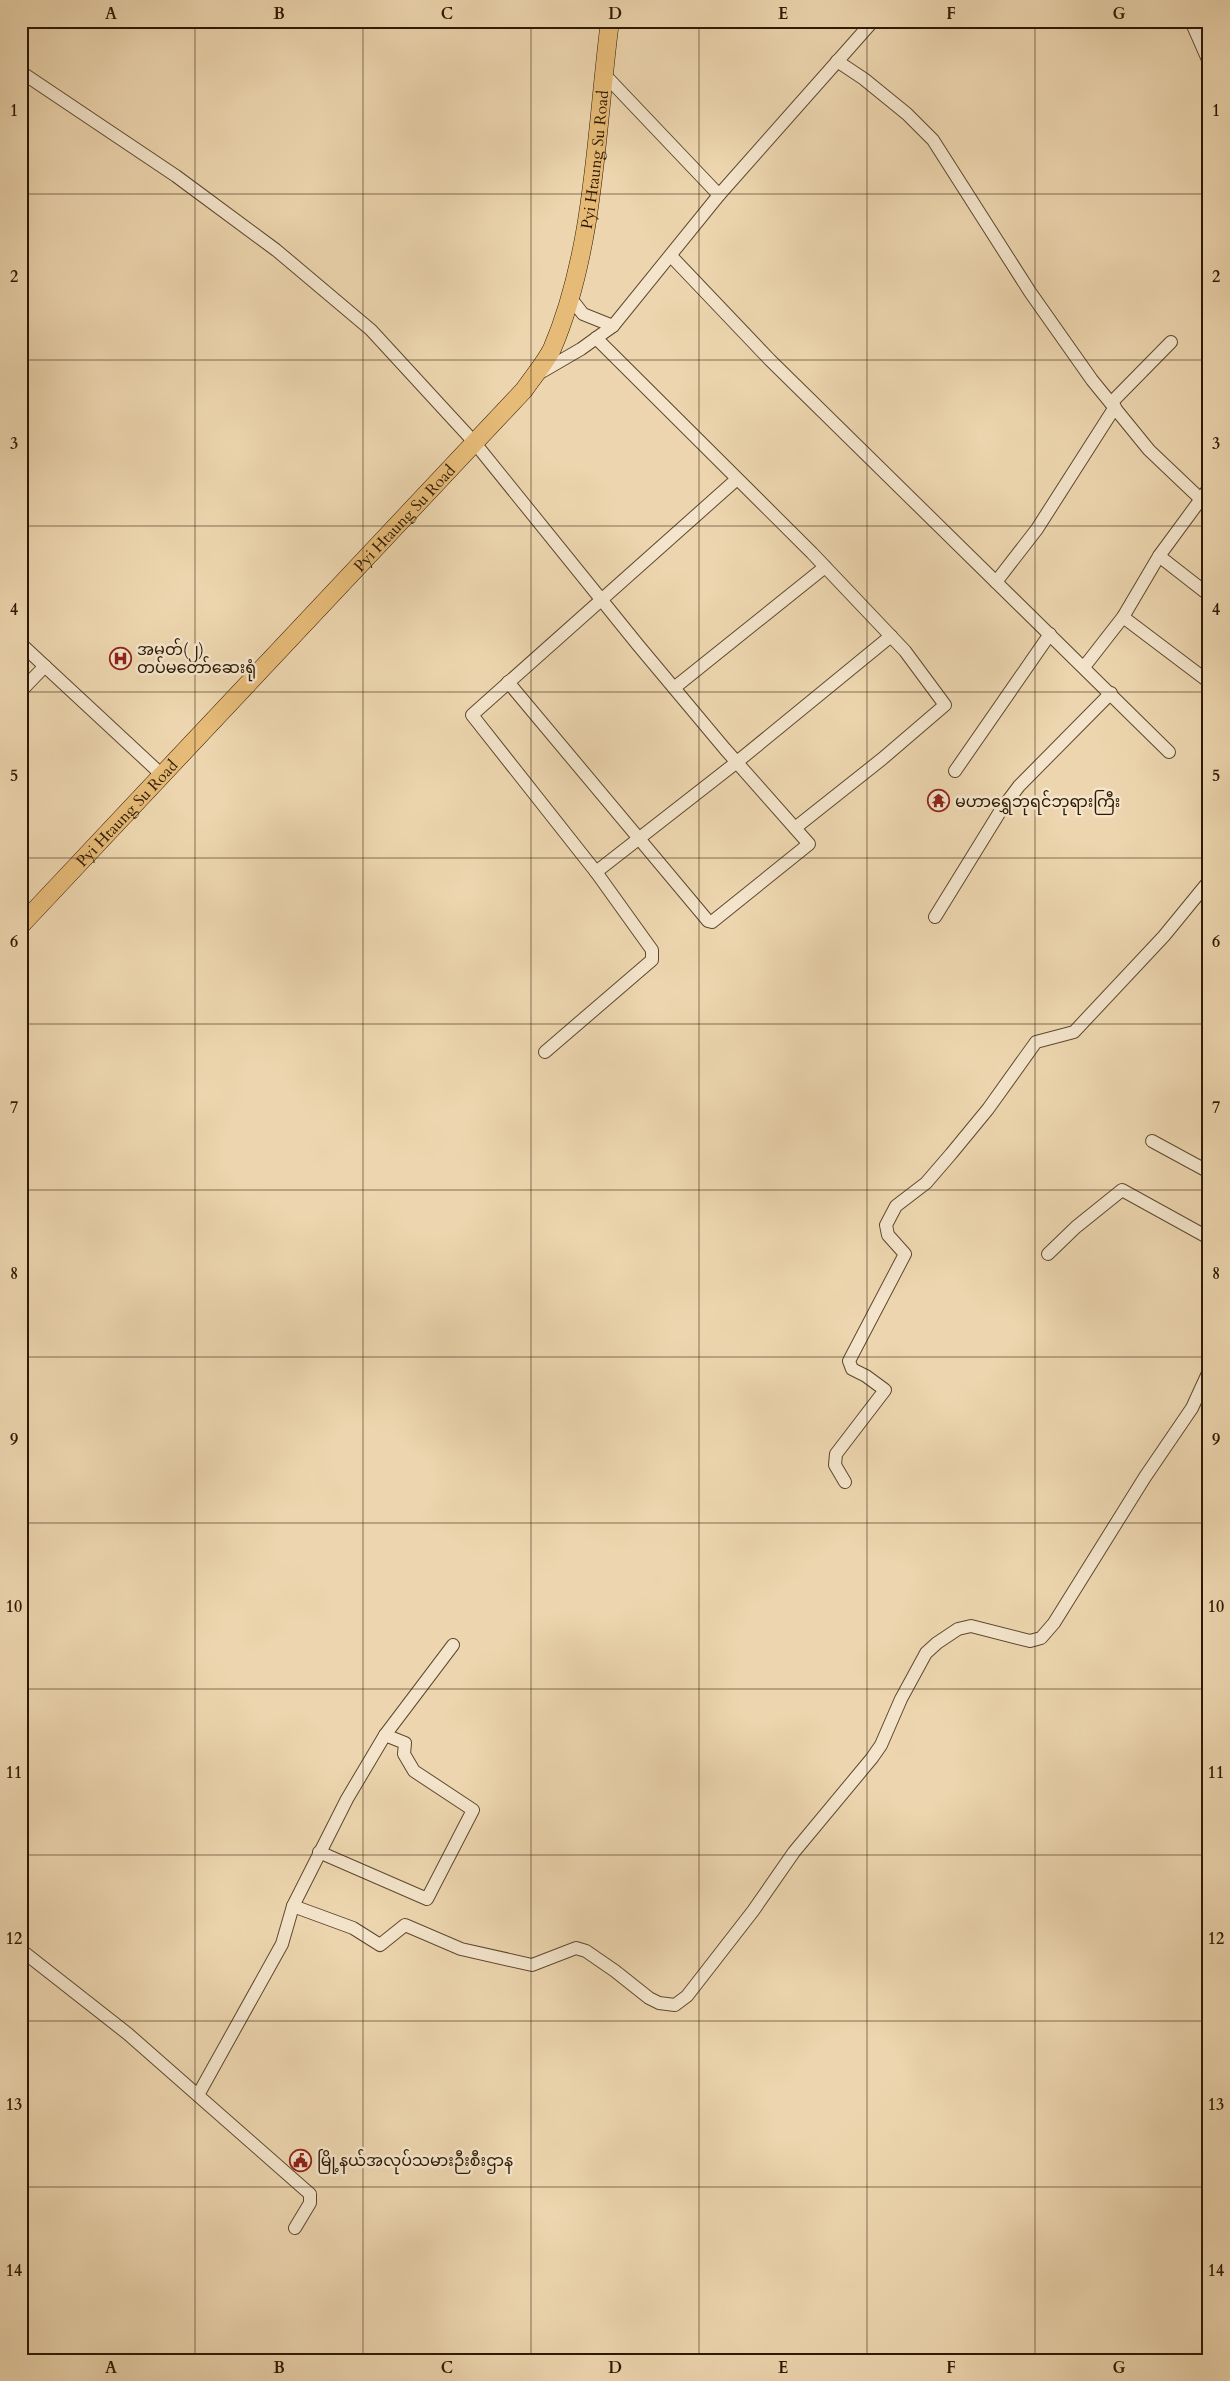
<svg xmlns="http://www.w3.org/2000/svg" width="1230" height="2381" font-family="Cardo,'Noto Sans Myanmar',serif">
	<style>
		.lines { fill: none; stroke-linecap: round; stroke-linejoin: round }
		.minor-casing { stroke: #5e482e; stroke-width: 14 }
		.highway-casing { stroke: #2e1903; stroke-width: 19 }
		.minor { stroke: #f3e4cb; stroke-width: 12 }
		.highway { stroke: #e6bb78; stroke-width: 18 }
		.rail-casing { stroke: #2e1903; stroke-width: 4.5 }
		.rail { stroke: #f3e4cb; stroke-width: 2.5; stroke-dasharray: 8; stroke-linecap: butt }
		.grid { fill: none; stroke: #2e1903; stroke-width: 1; stroke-opacity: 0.55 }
		.labels { text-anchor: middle; stroke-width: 5; stroke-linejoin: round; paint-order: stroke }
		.street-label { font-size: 16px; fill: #2e1903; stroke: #f3e4cb }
		.poi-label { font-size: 16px; fill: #2e1903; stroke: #f3e4cb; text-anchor: start }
		.neatline { fill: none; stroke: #2e1903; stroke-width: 2 }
		.grid-label { font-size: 16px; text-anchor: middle; font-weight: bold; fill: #2e1903 }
	</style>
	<rect width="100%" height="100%" fill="#edd6af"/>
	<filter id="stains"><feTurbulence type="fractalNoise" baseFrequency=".004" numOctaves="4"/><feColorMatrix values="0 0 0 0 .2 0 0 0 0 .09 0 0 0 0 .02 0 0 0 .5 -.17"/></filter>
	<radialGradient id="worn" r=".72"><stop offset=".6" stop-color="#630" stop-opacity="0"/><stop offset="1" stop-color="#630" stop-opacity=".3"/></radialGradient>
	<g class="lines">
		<defs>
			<g id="minor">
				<polyline points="1191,21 1209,62"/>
				<polyline points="837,61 864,79 907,114 933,140 1030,292 1092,380 1149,450 1209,507"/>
				<polyline points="21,72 176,176 276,250 371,330 474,442 638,645 725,749 809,844 712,922 708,921 508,682"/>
				<polyline points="603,73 719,195"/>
				<polyline points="671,256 770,360 1169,752"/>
				<polyline points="569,296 583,314 613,326"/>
				<polyline points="596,338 812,553 905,651 945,705 882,759 795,828"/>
				<polyline points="538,374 581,349 613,326 719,195 873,21"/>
				<polyline points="1111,403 1171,342"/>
				<polyline points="1159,556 1209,595"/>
				<polyline points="996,582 1037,529 1115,407"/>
				<polyline points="1123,617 1209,682"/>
				<polyline points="21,644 162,775"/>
				<polyline points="1084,667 1123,617 1159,556 1209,488"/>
				<polyline points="674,688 825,567"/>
				<polyline points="21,691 45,666"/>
				<polyline points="955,771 1050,634"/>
				<polyline points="596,872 737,762 891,636"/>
				<polyline points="935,917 1001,810 1019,786 1111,693"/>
				<polyline points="545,1052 652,960 652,950 596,872 472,715 737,479"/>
				<polyline points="1152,1141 1209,1172"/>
				<polyline points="1048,1254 1076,1227 1122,1190 1209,1238"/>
				<polyline points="845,1482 835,1465 836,1454 885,1390 866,1376 852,1369 849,1361 905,1254 888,1235 886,1225 896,1206 926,1183 951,1154 988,1109 1036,1042 1074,1032 1164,936 1209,881"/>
				<polyline points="319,1852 427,1899 473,1810 414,1771 404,1754 405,1743 385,1735"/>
				<polyline points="293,1906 353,1928 380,1945 405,1925 461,1949 532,1965 576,1948 586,1951 615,1971 649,1998 659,2003 675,2005 687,1996 753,1911 794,1852 872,1758 881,1745 901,1699 926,1653 937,1643 958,1629 971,1626 1030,1641 1041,1638 1054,1623 1145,1477 1192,1408 1209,1371"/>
				<polyline points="21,1950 128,2034 310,2194 310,2203 295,2228"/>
				<polyline points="198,2095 282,1944 293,1906 347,1799 385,1735 453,1645"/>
			</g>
			<g id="highway">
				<path id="s1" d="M21 925 524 390C533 377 545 363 552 349 595 249 596 128 610 21"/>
			</g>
		</defs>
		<!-- minor casing -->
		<use href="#minor" class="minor-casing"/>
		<!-- highway casing -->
		<use href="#highway" class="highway-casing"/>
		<!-- minor -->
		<use href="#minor" class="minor"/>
		<!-- highway -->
		<use href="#highway" class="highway"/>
		<defs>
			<polyline id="rail" points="1207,21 1209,26"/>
		</defs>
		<!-- rail casing -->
		<use href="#rail" class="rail-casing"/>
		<!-- rail -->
		<use href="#rail" class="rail"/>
	</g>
	<!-- grid -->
	<path class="grid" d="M195 21V2360M363 21V2360M531 21V2360M699 21V2360M867 21V2360M1035 21V2360M21 194H1209M21 360H1209M21 526H1209M21 692H1209M21 858H1209M21 1024H1209M21 1190H1209M21 1357H1209M21 1523H1209M21 1689H1209M21 1855H1209M21 2021H1209M21 2187H1209"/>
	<!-- icons -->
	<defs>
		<symbol id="hospital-ring" viewBox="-11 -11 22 22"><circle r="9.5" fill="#f3e4cb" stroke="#8f2418" stroke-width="1.5"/><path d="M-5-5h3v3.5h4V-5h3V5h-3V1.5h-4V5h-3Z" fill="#8f2418"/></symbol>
		<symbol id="temple-ring" viewBox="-11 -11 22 22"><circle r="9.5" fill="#f3e4cb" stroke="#8f2418" stroke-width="1.5"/><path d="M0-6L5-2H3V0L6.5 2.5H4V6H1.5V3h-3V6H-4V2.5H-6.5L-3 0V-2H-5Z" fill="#8f2418"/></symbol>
		<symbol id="civic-ring" viewBox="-11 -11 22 22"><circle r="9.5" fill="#f3e4cb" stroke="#8f2418" stroke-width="1.5"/><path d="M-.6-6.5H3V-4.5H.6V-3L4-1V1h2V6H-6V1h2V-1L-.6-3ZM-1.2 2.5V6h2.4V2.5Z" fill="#8f2418"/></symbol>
	</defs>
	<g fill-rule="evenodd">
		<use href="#hospital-ring" x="108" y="646" width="25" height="25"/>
		<use href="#temple-ring" x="926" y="788" width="25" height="25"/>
		<use href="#civic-ring" x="288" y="2148" width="25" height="25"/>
	</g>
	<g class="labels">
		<!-- street labels -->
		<g class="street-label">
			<text dy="6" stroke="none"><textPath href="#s1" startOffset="979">Pyi Htaung Su Road</textPath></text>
			<text dy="6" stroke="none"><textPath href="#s1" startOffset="559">Pyi Htaung Su Road</textPath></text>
			<text dy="6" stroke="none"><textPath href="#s1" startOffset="154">Pyi Htaung Su Road</textPath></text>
		</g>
		<!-- poi labels -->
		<g class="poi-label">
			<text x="137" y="655">အမှတ်(၂)<tspan x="137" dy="18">တပ်မတော်ဆေးရုံ</tspan></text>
			<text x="955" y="807">မဟာရွှေဘုရင်ဘုရားကြီး</text>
			<text x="317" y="2166">မြို့နယ်အလုပ်သမားဉီးစီးဌာန</text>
		</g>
	</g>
	<!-- margin -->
	<rect width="1230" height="2381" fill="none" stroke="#edd6af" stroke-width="55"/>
	<rect x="28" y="28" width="1174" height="2326" class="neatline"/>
	<g class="grid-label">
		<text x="111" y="19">A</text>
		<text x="279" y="19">B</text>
		<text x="447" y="19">C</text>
		<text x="615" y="19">D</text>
		<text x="783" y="19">E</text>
		<text x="951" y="19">F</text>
		<text x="1119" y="19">G</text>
		<text x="14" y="116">1</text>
		<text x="1216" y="116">1</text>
		<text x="14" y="282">2</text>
		<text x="1216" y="282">2</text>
		<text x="14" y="449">3</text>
		<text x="1216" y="449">3</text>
		<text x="14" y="615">4</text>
		<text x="1216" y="615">4</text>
		<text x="14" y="781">5</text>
		<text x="1216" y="781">5</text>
		<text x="14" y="947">6</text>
		<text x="1216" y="947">6</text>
		<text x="14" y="1113">7</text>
		<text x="1216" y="1113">7</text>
		<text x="14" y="1279">8</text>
		<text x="1216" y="1279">8</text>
		<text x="14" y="1445">9</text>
		<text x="1216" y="1445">9</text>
		<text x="14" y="1612">10</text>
		<text x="1216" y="1612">10</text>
		<text x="14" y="1778">11</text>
		<text x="1216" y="1778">11</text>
		<text x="14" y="1944">12</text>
		<text x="1216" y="1944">12</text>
		<text x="14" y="2110">13</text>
		<text x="1216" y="2110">13</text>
		<text x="14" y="2276">14</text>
		<text x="1216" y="2276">14</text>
		<text x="111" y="2373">A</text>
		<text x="279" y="2373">B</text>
		<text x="447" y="2373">C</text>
		<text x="615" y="2373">D</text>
		<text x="783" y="2373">E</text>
		<text x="951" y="2373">F</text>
		<text x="1119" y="2373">G</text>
	</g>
	<rect width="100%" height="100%" filter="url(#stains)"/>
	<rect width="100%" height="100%" fill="url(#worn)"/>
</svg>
